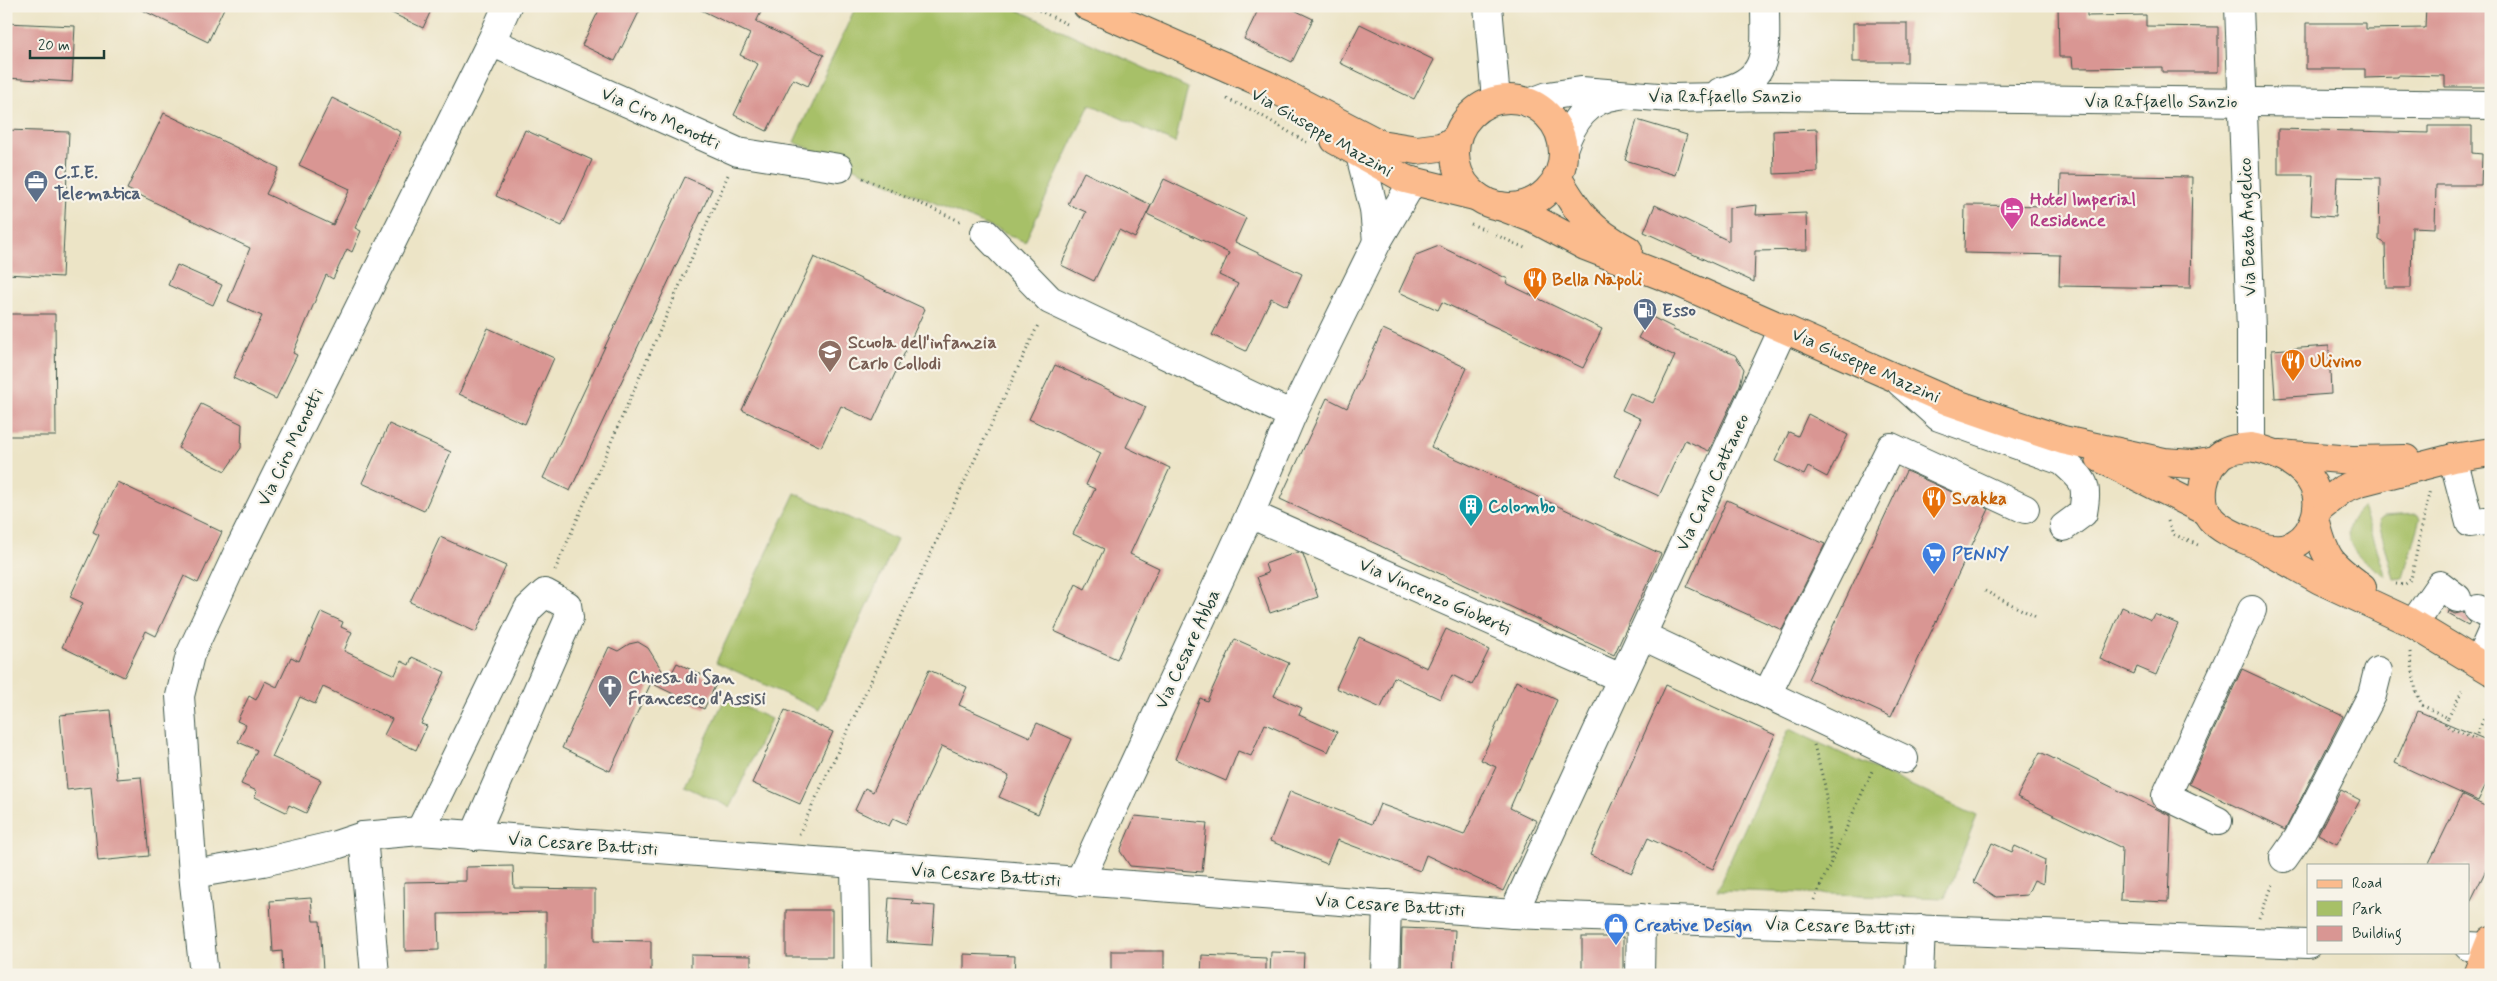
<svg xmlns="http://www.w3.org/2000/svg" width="2497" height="981" font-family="Mynerve,sans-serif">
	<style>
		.green { fill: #a7c067; stroke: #637e4e }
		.building { fill: #d99693 }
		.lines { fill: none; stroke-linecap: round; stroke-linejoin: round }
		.minor-casing { stroke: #3e564a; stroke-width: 30 }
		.major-casing { stroke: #3e564a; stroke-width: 30 }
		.path { stroke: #3e564a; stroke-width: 3; stroke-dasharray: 1 4; stroke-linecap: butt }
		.minor { stroke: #fff; stroke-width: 28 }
		.major { stroke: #fbbb8d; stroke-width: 28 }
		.labels { text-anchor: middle; stroke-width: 4.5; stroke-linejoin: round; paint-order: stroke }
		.street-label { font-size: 18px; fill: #1f3d34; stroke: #f7f3e8 }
		.service-label { font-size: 18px; font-weight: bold; fill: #4e5e75; stroke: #f7f3e8; text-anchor: start }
		.hotel-label { font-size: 18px; font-weight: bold; fill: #b23c85; stroke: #f7f3e8; text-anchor: start }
		.food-label { font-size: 18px; font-weight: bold; fill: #c56008; stroke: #f7f3e8; text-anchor: start }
		.education-label { font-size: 18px; font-weight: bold; fill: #785e54; stroke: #f7f3e8; text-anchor: start }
		.culture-label { font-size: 18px; font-weight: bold; fill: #0d838f; stroke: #f7f3e8; text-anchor: start }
		.shop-label { font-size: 18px; font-weight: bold; fill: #366cbe; stroke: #f7f3e8; text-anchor: start }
		.worship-label { font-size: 18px; font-weight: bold; fill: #5b616d; stroke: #f7f3e8; text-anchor: start }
	</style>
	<rect width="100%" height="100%" fill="#f7f3e8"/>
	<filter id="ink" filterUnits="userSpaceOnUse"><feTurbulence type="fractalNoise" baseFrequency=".02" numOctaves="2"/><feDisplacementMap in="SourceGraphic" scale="10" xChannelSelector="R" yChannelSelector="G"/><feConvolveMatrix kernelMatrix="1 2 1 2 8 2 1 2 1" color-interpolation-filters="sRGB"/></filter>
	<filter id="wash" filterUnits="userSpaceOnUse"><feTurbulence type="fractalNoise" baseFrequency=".0096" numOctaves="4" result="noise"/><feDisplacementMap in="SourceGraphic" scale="20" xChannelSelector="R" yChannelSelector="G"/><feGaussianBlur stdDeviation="1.12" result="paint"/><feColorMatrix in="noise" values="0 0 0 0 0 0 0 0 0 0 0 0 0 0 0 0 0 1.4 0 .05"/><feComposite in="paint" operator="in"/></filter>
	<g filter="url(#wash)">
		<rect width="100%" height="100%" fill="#ece4c6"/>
		<!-- green -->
		<g class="green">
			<polygon points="856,6 1009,6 1188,88 1175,143 1090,104 1025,242 794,142"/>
			<polygon points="795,493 897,540 819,710 716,662"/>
			<path d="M2363 507 2386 576C2359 559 2330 537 2363 507Z"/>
			<polygon points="2417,514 2420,518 2403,578 2394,579 2378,520 2384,516"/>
			<polygon points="725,698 771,719 730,807 684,786"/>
			<polygon points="1789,729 1977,816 1945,898 1717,890"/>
		</g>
		<g id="blocks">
			<!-- building -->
			<g class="building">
				<polygon points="134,6 225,6 208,42"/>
				<polygon points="377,6 433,6 423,28"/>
				<polygon points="601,6 642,6 615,61 582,45"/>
				<polygon points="693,6 764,6 756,22 824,55 808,86 793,79 767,131 734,115 758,64 740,55 750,34"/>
				<polygon points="1260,6 1286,6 1313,19 1292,62 1244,39"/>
				<polygon points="2058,6 2087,6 2087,16 2146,15 2146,26 2218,27 2218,72 2162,72 2162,67 2073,68 2072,57 2059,57"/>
				<polygon points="2426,6 2491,6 2491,87 2445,87 2445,76 2398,75 2398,77 2365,78 2365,69 2306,69 2306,23 2366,23 2366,29 2425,28"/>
				<polygon points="6,23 75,26 72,82 6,78"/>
				<rect x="1853" y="23" width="54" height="39"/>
				<polygon points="1360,24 1434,60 1414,99 1340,63"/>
				<polygon points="332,98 401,132 355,228 361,231 352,252 347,249 333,279 326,275 293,353 297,355 276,399 233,378 262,316 228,301 250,248 127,189 164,113 279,168 266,194 333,225 350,189 299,165"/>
				<polygon points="1637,120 1687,135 1675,175 1625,160"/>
				<polygon points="2428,126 2472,126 2472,153 2482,154 2481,185 2436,185 2435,228 2412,227 2411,288 2386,288 2385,243 2379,240 2380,178 2337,177 2335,217 2311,215 2313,175 2278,175 2278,129 2428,133"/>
				<polygon points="1817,129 1818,172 1774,174 1773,131"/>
				<polygon points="6,130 69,132 62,277 6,274"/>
				<polygon points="525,130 592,160 562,226 496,196"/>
				<polygon points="1084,172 1151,205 1135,238 1119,230 1094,281 1061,265 1086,212 1068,204"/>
				<polygon points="2061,175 2192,177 2190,288 2059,286 2060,255 1964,253 1965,205 2060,206"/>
				<polygon points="685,177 712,189 570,491 543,478"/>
				<polygon points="1164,179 1246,218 1235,242 1302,274 1287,306 1271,298 1246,351 1212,335 1238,284 1219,275 1229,253 1147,214"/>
				<polygon points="1655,205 1729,241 1729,208 1757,205 1756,215 1806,213 1807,250 1755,251 1754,282 1644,232"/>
				<polygon points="1439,246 1508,279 1506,283 1602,329 1583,368 1442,302 1438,310 1399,292 1416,255"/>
				<polygon points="814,257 925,309 873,421 841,406 821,447 742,410"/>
				<polygon points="177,265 222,285 213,305 168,285"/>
				<polygon points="6,314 55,314 56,436 6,436"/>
				<polygon points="1650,316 1674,328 1673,330 1735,355 1744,369 1740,385 1709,451 1685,440 1659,496 1615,476 1641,419 1622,410 1630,393 1653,403 1675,356 1638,338"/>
				<polygon points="488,328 554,358 525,424 459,394"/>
				<polygon points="1383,329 1467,368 1431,447 1661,554 1614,655 1280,499 1327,398 1347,408"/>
				<polygon points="2329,346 2331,394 2275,398 2272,350"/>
				<polygon points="1055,365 1146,407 1126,447 1170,468 1130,554 1159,568 1117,659 1054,631 1076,584 1085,589 1104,549 1073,534 1095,489 1086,485 1101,453 1029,419"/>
				<polygon points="201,404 242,424 241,448 225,471 178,448"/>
				<polygon points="1808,414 1848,435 1827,477 1808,467 1804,475 1775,461 1789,432 1798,436"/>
				<polygon points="389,424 451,452 424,511 362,483"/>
				<polygon points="1906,471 1989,509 1891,717 1808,679"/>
				<polygon points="117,482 222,532 198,583 184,576 156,636 146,631 124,677 62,647 83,603 70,597 99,535 93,532"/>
				<polygon points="1727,500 1825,544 1782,630 1687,587"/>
				<polygon points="440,537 506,566 476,632 410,602"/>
				<polygon points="1298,552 1303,554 1318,597 1270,613 1257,577 1268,573 1265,564"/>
				<polygon points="2122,607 2151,620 2154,614 2178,624 2156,675 2137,667 2134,674 2100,659"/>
				<polygon points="2449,611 2455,614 2463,612 2470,622 2468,625 2448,614"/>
				<polygon points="321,612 343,622 341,627 352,632 344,651 395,675 401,661 409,665 412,657 445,672 421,724 427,726 416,750 384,735 392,719 323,687 315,704 300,697 272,757 321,780 306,813 289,805 286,812 255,797 257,791 241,784 257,750 238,742 246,725 237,721 249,696 256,700 265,681 277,687 291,657 299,661"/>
				<polygon points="1446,629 1489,650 1472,685 1452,675 1440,699 1394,677 1381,708 1336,688 1359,637 1427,668"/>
				<polygon points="1235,639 1289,663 1274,696 1302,708 1299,715 1337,732 1328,752 1265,724 1251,756 1238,751 1226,781 1175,759 1200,698 1207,701"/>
				<polygon points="638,642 648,648 668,680 677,663 717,682 704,709 651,683 610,771 562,748 609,647 618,651 629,644"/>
				<polygon points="2242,669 2343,716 2285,830 2189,784"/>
				<polygon points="929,670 967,687 959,705 1030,737 1037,723 1072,739 1038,814 999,797 1009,776 942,746 906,824 893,818 889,826 855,810 865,788 873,792"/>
				<polygon points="1516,681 1557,700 1510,808 1537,821 1503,891 1426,855 1420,871 1337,840 1327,864 1270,841 1290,791 1372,824 1380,804 1464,835 1496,767 1481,760"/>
				<polygon points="1666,685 1775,735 1713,869 1648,838 1632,873 1590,855"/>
				<polygon points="110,710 117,779 141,777 149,856 98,861 91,787 67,790 60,715"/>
				<polygon points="785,710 833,732 800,804 752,783"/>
				<polygon points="2418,711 2491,742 2491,774 2478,801 2395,763"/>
				<polygon points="2040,752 2171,816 2168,902 2120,900 2122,848 2017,797"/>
				<polygon points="2341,790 2360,800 2337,844 2318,834"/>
				<polygon points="2462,795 2491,809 2491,860 2468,906 2468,865 2428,865"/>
				<polygon points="1135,816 1207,823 1202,872 1130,866 1120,851"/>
				<polygon points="1992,843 2012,852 2015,846 2045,860 2043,884 2034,880 2027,895 1996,897 1974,882"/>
				<polygon points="513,866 514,888 595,889 595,940 651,941 651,975 546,975 546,912 438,914 439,950 405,951 404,882 466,881 466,867"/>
				<polygon points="311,898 313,921 320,921 323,971 283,974 282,951 273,952 270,901"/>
				<polygon points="889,898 913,900 912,904 935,906 932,945 886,942"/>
				<rect x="786" y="910" width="46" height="47"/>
				<polygon points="1402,928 1455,930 1453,975 1401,975"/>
				<rect x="1582" y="937" width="41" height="38"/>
				<rect x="1111" y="951" width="53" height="24"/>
				<polygon points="1271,952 1304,953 1303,975 1270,975"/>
				<polygon points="964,954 1015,956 1014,975 964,975"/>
				<polygon points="691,955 751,956 751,975 691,975"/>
				<polygon points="1202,955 1266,958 1266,975 1201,975"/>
			</g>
		</g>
	</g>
	<g filter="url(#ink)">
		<use href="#blocks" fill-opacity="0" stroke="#3e564a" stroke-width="1"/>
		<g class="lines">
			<defs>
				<g id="minor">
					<polyline points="1488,6 1496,100"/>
					<polyline points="2239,6 2251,330 2251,447"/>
					<polyline points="491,42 507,6"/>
					<path d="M1720 92C1772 80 1765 50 1765 6"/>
					<polyline points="1529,103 1548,96 1581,91 1671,98 1772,96 2491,105"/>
					<path d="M1563 149C1572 122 1587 98 1619 95"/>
					<polyline points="1360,155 1374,209 1377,242"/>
					<polyline points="985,233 1050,300 1292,415"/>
					<path d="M1900 382 1939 417 2062 461C2085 481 2088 483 2083 513L2064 527"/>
					<polyline points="2453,458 2470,523 2485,521"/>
					<polyline points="1250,514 1621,678"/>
					<polyline points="2478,609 2491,616"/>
					<polyline points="2413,624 2440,585 2457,598"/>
					<polyline points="1641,635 1904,759"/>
					<polyline points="2478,663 2491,634"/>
					<polyline points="1767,694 1891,447 2025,509"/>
					<polyline points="2218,821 2166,796 2252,610"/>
					<polyline points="420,831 528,609 545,593 567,605 569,618 474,836"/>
					<polyline points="363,836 375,975"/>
					<polyline points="2284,858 2298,838 2372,695 2378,671"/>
					<polyline points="855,866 857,975"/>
					<polyline points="193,874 263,862 336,845 363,836 420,831 1513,914 2308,944"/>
					<polyline points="1079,882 1250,514 1292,415 1377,242 1413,181"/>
					<polyline points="1513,914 1783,329"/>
					<polyline points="2468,946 2488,947"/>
					<polyline points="204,975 193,874 180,696 190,655 237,554 491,42 738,152 839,168"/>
					<polyline points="1385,975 1387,904"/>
					<polyline points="1640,975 1641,918"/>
					<polyline points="1919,975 1921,929"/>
				</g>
				<g id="major">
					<polyline points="1087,6 1267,85 1380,144 1417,150 1440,147 1448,144 1457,137"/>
					<circle cx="1509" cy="153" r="54"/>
					<polyline points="1335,140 1405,179 1478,197"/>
					<path d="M1557 177C1580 215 1588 228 1628 250"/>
					<polyline points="1500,206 1534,219 1585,246 1673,280 1948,401 2000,419 2063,440 2164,462 2192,464 2216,460"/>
					<path d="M2251 447C2290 454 2333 482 2312 525 2307 536 2298 544 2287 547 2273 551 2259 546 2246 540 2234 535 2220 529 2211 519 2196 500 2203 467 2222 454 2231 448 2242 448 2251 447Z"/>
					<polyline points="2280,454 2352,460 2406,459"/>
					<polyline points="2100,458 2206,511"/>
					<polyline points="2319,508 2343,489 2360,482 2453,458 2491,452"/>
					<path d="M2315 519C2325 559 2329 563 2362 587"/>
					<polyline points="2261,547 2320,580 2408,621 2491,671"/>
					<polyline points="2477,975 2491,940"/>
				</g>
			</defs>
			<!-- minor casing -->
			<use href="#minor" class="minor-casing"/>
			<!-- major casing -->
			<use href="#major" class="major-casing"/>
			<!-- path -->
			<g class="path">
				<polyline points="1030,6 1067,24"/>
				<polyline points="1227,99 1254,111 1309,144"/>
				<polyline points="863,178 962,222"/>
				<polyline points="1471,224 1488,231"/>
				<polyline points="1496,235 1525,248"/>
				<polyline points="2168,521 2173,534 2198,545"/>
				<polyline points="555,570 728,175"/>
				<polyline points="2396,584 2404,585 2411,579 2430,489"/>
				<polyline points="1985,591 2038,618"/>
				<polyline points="2410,652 2416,692 2422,705 2448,718 2445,725 2475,739 2484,718"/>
				<polyline points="2448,718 2462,691"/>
				<polyline points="1814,745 1825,786 1831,862"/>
				<polyline points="799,834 1039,323"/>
				<polyline points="1814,900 1872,771"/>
				<polyline points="2259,918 2274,882"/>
			</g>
			<!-- minor -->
			<use href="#minor" class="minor"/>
			<!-- major -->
			<use href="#major" class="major"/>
		</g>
	</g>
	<!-- icons -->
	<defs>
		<symbol id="office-pin" viewBox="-11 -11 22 30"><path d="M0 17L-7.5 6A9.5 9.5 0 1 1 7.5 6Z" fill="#5c6f8a" stroke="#f7f3e8"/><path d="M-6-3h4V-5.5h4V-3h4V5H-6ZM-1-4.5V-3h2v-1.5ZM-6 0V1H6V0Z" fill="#fff"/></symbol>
		<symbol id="hotel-pin" viewBox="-11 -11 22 30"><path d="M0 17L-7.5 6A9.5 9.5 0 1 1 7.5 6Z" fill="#d1479c" stroke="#f7f3e8"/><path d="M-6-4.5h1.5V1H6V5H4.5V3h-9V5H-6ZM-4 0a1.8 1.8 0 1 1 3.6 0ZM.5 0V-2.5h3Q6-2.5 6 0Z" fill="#fff"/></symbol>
		<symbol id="restaurant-pin" viewBox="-11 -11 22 30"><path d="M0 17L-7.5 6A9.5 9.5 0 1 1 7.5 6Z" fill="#e8710a" stroke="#f7f3e8"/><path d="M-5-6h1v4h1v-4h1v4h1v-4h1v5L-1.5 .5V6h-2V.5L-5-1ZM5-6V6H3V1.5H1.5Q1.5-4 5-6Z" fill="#fff"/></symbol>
		<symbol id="fuel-pin" viewBox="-11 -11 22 30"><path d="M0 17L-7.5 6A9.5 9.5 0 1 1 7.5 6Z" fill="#5c6f8a" stroke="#f7f3e8"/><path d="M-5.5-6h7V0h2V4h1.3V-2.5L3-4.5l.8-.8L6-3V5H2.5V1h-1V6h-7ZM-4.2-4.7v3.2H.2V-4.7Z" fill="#fff"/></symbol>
		<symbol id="school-pin" viewBox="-11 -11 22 30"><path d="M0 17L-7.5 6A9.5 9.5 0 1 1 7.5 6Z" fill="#8d6e63" stroke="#f7f3e8"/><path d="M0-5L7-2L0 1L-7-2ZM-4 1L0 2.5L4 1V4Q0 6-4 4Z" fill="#fff"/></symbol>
		<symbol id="building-pin" viewBox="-11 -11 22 30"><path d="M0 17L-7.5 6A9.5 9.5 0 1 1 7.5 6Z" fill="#0f9aa8" stroke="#f7f3e8"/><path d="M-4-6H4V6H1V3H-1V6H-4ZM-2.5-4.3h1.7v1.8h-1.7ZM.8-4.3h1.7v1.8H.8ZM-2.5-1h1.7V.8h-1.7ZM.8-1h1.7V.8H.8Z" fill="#fff"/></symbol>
		<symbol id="supermarket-pin" viewBox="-11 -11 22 30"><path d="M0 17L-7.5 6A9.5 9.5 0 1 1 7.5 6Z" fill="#3f7fe0" stroke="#f7f3e8"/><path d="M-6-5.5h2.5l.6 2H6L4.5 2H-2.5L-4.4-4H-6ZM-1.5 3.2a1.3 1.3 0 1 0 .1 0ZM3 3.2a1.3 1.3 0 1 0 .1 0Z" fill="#fff"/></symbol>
		<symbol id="church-pin" viewBox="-11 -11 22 30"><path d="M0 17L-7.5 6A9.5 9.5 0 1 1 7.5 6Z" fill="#6b7280" stroke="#f7f3e8"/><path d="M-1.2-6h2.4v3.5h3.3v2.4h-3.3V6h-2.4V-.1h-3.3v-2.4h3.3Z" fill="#fff"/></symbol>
		<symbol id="shop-pin" viewBox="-11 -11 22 30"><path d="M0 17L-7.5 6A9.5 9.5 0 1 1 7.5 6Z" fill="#3f7fe0" stroke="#f7f3e8"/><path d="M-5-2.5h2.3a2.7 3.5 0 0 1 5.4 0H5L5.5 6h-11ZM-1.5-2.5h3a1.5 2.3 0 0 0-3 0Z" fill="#fff"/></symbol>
	</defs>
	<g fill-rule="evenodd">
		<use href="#office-pin" x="22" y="168" width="28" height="38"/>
		<use href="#hotel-pin" x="1998" y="195" width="28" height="38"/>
		<use href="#restaurant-pin" x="1521" y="265" width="28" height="38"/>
		<use href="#fuel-pin" x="1631" y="296" width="28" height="38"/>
		<use href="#school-pin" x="816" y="338" width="28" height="38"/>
		<use href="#restaurant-pin" x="2279" y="347" width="28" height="38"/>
		<use href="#restaurant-pin" x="1920" y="484" width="28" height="38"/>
		<use href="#building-pin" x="1457" y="492" width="28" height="38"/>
		<use href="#supermarket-pin" x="1920" y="540" width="28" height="38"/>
		<use href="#church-pin" x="596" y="673" width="28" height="38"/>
		<use href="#shop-pin" x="1602" y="911" width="28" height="38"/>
	</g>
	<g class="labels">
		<!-- street labels -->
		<g class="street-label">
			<text x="1725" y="102">Via Raffaello Sanzio</text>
			<text x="2161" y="107">Via Raffaello Sanzio</text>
			<text transform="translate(661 118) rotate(24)" y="6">Via Ciro Menotti</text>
			<text transform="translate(1322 132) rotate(30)" y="6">Via Giuseppe Mazzini</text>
			<text transform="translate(2247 227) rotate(-92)" y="6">Via Beato Angelico</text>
			<text transform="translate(1866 365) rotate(24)" y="6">Via Giuseppe Mazzini</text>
			<text transform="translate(290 447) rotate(-64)" y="6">Via Ciro Menotti</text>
			<text transform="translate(1712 482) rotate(-65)" y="6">Via Carlo Cattaneo</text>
			<text transform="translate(1435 596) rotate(24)" y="6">Via Vincenzo Gioberti</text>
			<text transform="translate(1187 649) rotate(-65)" y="6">Via Cesare Abba</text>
			<text transform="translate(583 844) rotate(4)" y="6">Via Cesare Battisti</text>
			<text transform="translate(986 875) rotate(4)" y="6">Via Cesare Battisti</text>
			<text transform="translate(1390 905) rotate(4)" y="6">Via Cesare Battisti</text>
			<text transform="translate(1840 926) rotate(2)" y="6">Via Cesare Battisti</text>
		</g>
		<!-- service labels -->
		<g class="service-label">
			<text x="54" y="178">C.I.E.<tspan x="54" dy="21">Telematica</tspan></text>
			<text x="1662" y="316">Esso</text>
		</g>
		<!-- hotel labels -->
		<g class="hotel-label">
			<text x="2030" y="205">Hotel Imperial<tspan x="2030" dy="21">Residence</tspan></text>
		</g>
		<!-- food labels -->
		<g class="food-label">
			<text x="1552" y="285">Bella Napoli</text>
			<text x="2310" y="367">Ulivino</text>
			<text x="1952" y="504">Svakka</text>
		</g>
		<!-- education labels -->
		<g class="education-label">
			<text x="848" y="348">Scuola dell'infanzia<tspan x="848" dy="21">Carlo Collodi</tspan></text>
		</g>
		<!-- culture labels -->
		<g class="culture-label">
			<text x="1488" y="512">Colombo</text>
		</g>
		<!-- shop labels -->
		<g class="shop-label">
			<text x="1952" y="560">PENNY</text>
			<text x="1634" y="931">Creative Design</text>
		</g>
		<!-- worship labels -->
		<g class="worship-label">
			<text x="628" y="683">Chiesa di San<tspan x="628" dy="21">Francesco d'Assisi</tspan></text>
		</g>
	</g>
	<!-- margin -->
	<rect width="2497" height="981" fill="none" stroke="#f7f3e8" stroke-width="25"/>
	<!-- legend -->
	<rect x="2307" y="864" width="162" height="90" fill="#f7f3e8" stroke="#a1aaa0"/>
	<rect x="2317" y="880" width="25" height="8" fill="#fbbb8d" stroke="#a1aaa0"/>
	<text x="2352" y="888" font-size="15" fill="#1f3d34">Road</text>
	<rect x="2317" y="901" width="25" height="15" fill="#a7c067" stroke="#a1aaa0"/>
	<text x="2352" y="914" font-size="15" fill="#1f3d34">Park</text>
	<rect x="2317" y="926" width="25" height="15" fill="#d99693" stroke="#a1aaa0"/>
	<text x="2352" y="938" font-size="15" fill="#1f3d34">Building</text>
	<!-- scale -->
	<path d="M30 50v8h74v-8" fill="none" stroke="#1f3d34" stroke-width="2.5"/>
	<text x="38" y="50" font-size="15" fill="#1f3d34" stroke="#f7f3e8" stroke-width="4" paint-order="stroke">20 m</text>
</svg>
